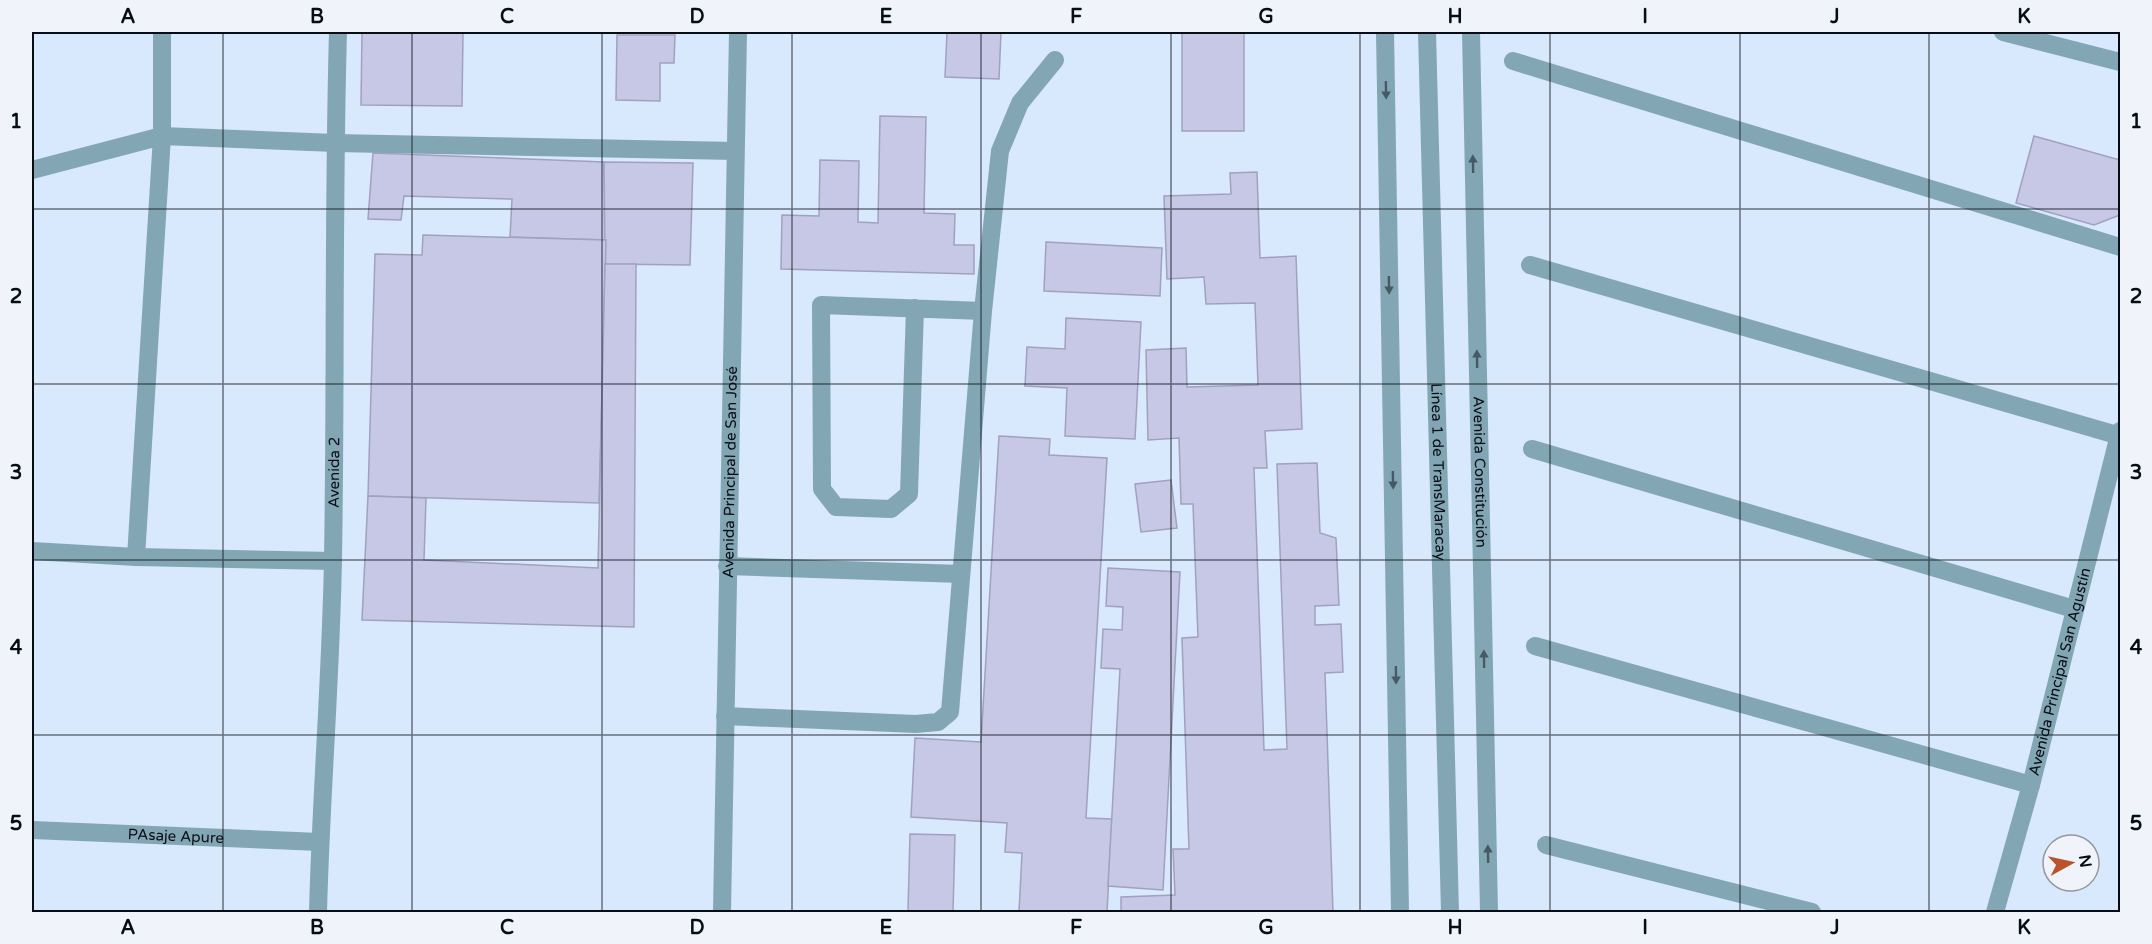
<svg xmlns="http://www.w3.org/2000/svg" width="2152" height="944" font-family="'Varela Round',sans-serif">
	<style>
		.building { fill: #c7c8e6; stroke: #a1a1be; stroke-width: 1.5 }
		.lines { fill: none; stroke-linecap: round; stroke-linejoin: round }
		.minor { stroke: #83a6b5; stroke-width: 18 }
		.oneway { fill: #455a65 }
		.grid { fill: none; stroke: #070d15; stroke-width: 1.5; stroke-opacity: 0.55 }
		.labels { text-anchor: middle; stroke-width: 6; stroke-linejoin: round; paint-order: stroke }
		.street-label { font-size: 15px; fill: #070d15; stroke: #f0f4fa }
		.neatline { fill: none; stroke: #070d15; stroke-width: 2 }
		.grid-label { font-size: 20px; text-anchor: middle; font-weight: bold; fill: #070d15 }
	</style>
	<rect width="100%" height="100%" fill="#d8e8fd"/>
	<!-- building -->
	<g class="building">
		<polygon points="362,32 463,32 462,106 361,105"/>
		<polygon points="947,32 1001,32 999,79 945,77"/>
		<rect x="1182" y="32" width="62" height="99"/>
		<polygon points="617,35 675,35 674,63 660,63 660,101 616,100"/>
		<polygon points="880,116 926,117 924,213 955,214 954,245 974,245 974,274 781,269 782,215 819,216 820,160 859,161 858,222 878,223"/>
		<polygon points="2034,136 2120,160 2120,215 2094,225 2016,203"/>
		<polygon points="373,153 604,162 606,240 510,237 512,199 404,196 401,220 368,219"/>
		<polygon points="604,162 693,163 690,265 605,264"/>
		<polygon points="1257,172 1260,258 1296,256 1302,429 1265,431 1267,468 1254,468 1264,750 1287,749 1277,464 1317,463 1320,533 1336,538 1339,605 1315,606 1315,625 1341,624 1343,672 1325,673 1333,912 1121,912 1121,897 1175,895 1173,849 1189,849 1182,638 1198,637 1193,504 1181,504 1179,438 1148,440 1146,350 1186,348 1187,387 1258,385 1255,303 1206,304 1204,277 1167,279 1164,196 1231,194 1230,173"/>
		<polygon points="423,235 606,240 599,503 368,496 375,254 422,255"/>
		<polygon points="1046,242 1162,248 1160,296 1044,291"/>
		<polygon points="605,264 636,264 634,627 362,620 368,496 426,498 424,560 598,568"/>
		<polygon points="1066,318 1141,322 1135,439 1065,436 1067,388 1025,386 1027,347 1065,349"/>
		<polygon points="999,436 1050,439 1049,455 1107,458 1086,818 1112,819 1107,912 1019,912 1022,853 1005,852 1007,823 911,817 915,738 981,742"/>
		<polygon points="1171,480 1177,528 1141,532 1135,484"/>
		<polygon points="1108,568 1180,572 1163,890 1108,886 1120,669 1101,668 1103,629 1122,630 1123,607 1106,606"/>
		<polygon points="910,834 955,835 953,912 908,912"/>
	</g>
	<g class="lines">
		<!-- minor -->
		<g class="minor">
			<polyline points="1385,32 1400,912"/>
			<path id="s1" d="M1427 32 1450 912"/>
			<path id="s2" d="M1471 32 1489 912"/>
			<polyline points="2003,32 2120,62"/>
			<polyline points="1513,61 2120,247"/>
			<polyline points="32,170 162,136 335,143 735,151"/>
			<polyline points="1530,265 2120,436"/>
			<polyline points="915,308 909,494 891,509 836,507 822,489 821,305 983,311"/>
			<polyline points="1532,449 2074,609"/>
			<polyline points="32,551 136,557 333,561"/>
			<polyline points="136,557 162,136 162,32"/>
			<polyline points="727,566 961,574"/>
			<polyline points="1535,646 2031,785"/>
			<polyline points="725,716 916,724 938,722 950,712 983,311 1000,151 1020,103 1055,60"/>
			<path id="s3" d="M32 830 320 842"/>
			<polyline points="1546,845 1812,912"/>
			<path id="s4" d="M318 912C321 794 331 677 333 558 336 383 333 207 338 32"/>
			<path id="s5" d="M722 912 738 32"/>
			<path id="s6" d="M1995 912 2031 785 2120 431"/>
		</g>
	</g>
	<!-- one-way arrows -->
	<defs><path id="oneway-solid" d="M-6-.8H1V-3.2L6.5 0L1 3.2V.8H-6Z" transform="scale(1.5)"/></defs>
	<g class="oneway">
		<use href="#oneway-solid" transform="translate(1386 90) rotate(89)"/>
		<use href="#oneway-solid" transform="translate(1473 164) rotate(-91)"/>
		<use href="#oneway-solid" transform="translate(1389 285) rotate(89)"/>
		<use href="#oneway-solid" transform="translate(1477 359) rotate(-91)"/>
		<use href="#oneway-solid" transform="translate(1393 480) rotate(89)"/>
		<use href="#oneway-solid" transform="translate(1484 659) rotate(-91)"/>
		<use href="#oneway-solid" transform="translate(1396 675) rotate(89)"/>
		<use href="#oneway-solid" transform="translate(1488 854) rotate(-91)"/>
	</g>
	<!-- grid -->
	<path class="grid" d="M223 32V912M412 32V912M602 32V912M792 32V912M981 32V912M1171 32V912M1360 32V912M1550 32V912M1740 32V912M1929 32V912M32 209H2120M32 384H2120M32 560H2120M32 735H2120"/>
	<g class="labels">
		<!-- street labels -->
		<g class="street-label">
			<text dy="5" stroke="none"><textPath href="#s4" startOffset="440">Avenida 2</textPath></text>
			<text dy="5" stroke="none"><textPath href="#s5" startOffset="440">Avenida Principal de San José</textPath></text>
			<text dy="5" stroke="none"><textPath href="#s1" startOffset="440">Línea 1 de TransMaracay</textPath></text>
			<text dy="5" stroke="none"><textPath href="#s2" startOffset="440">Avenida Constitución</textPath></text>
			<text dy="5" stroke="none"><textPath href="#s6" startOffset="249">Avenida Principal San Agustín</textPath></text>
			<text dy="5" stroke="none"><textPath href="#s3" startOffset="144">PAsaje Apure</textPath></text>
		</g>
	</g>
	<!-- border -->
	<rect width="2152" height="944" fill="none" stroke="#f0f4fa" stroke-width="66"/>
	<!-- north arrow -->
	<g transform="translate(2071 863) rotate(82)"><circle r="28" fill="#f0f4fa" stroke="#93989e" stroke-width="1.5"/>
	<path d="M0-4.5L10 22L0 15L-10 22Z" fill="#ba522b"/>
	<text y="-9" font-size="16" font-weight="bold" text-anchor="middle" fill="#070d15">N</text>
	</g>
	<rect x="33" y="33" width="2086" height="878" class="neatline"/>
	<g class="grid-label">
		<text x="128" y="23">A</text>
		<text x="317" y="23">B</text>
		<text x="507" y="23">C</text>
		<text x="697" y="23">D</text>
		<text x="886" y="23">E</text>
		<text x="1076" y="23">F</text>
		<text x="1266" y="23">G</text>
		<text x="1455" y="23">H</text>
		<text x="1645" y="23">I</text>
		<text x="1835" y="23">J</text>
		<text x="2024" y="23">K</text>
		<text x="16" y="128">1</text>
		<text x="2136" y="128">1</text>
		<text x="16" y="303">2</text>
		<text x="2136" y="303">2</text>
		<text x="16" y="479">3</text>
		<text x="2136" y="479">3</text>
		<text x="16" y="654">4</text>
		<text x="2136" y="654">4</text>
		<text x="16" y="830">5</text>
		<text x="2136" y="830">5</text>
		<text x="128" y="934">A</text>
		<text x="317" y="934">B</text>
		<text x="507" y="934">C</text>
		<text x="697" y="934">D</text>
		<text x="886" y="934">E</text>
		<text x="1076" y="934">F</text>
		<text x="1266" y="934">G</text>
		<text x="1455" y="934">H</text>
		<text x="1645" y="934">I</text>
		<text x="1835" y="934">J</text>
		<text x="2024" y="934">K</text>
	</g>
</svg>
